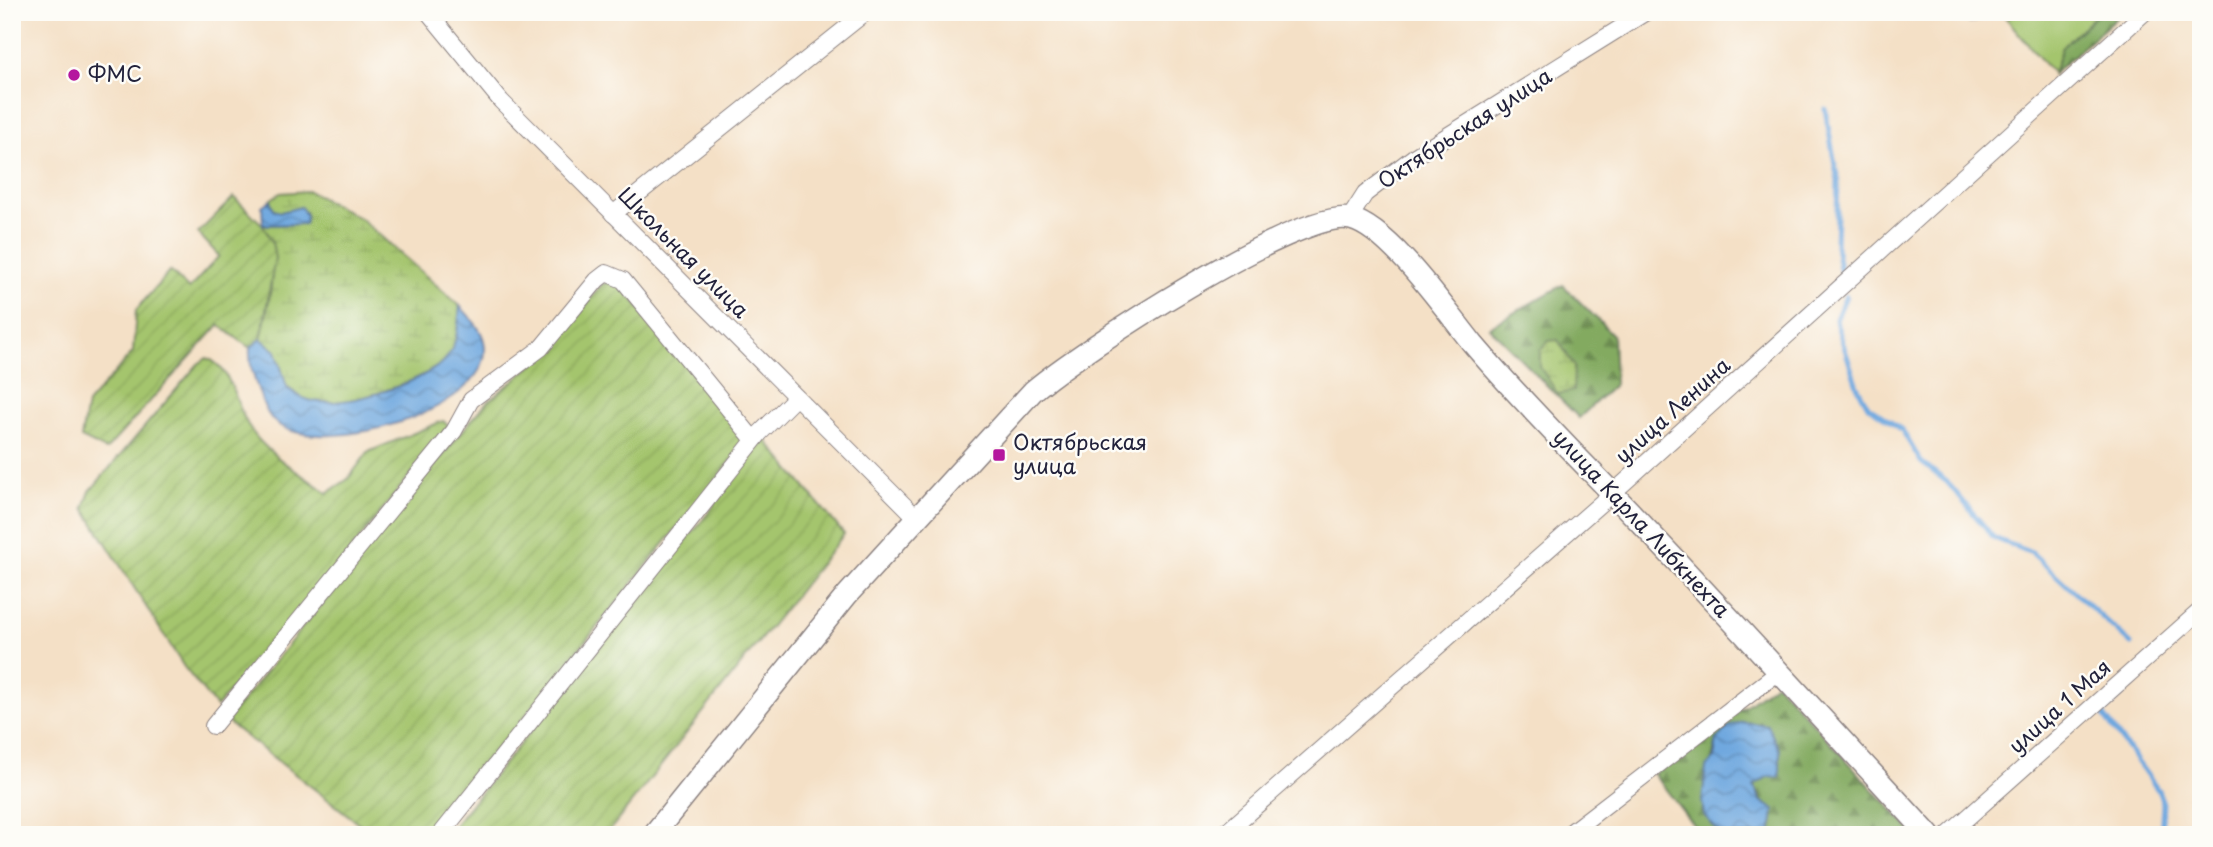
<svg xmlns="http://www.w3.org/2000/svg" width="2213" height="847" font-family="'Playpen Sans',sans-serif">
	<style>
		.green { fill: #a4c56d; stroke: #637454; stroke-width: 2 }
		.forest { fill: url(#forest-firs); stroke: #52664e; stroke-width: 2 }
		.wetland { fill: url(#wetland-marsh); stroke: #637454; stroke-width: 2 }
		.garden { fill: url(#garden-furrows); stroke: #637454; stroke-width: 2 }
		.water { fill: url(#water-waves); stroke: #48658d; stroke-width: 2 }
		.lines { fill: none; stroke-linecap: round; stroke-linejoin: round }
		.stream { stroke: #6fa8df; stroke-width: 5 }
		.minor-casing { stroke: #8b8180; stroke-width: 18 }
		.tertiary-casing { stroke: #8b8180; stroke-width: 24 }
		.minor { stroke: #fff; stroke-width: 16 }
		.tertiary { stroke: #fff; stroke-width: 21 }
		.poi-dot { fill: #b5179e; stroke: #fdfcf7; stroke-width: 2.5 }
		.labels { text-anchor: middle; stroke-width: 5; stroke-linejoin: round; paint-order: stroke }
		.poi-label { font-size: 21px; fill: #22223b; stroke: #fdfcf7; text-anchor: start }
		.street-label { font-size: 21px; fill: #22223b; stroke: #fdfcf7 }
	</style>
	<defs>
		<pattern id="forest-firs" width="22" height="20" patternUnits="userSpaceOnUse" patternTransform="scale(1.75)"><rect width="22" height="20" fill="#83aa60"/><path d="M5 1l3.5 6h-7zM16 11l3.5 6h-7z" fill="#6b8a50"/></pattern>
		<pattern id="wetland-marsh" width="20" height="14" patternUnits="userSpaceOnUse" patternTransform="scale(1.75)"><rect width="20" height="14" fill="#a4c56d"/><path d="M1 5h8M5 5V1M11 12h8M15 12V8" fill="none" stroke="#8da95f"/></pattern>
		<pattern id="garden-furrows" width="10" height="10" patternUnits="userSpaceOnUse" patternTransform="scale(1.75)"><rect width="10" height="10" fill="#a4c56d"/><path d="M-1 1l2-2M0 10L10 0M9 11l2-2" fill="none" stroke="#8da95f"/></pattern>
		<pattern id="water-waves" width="16" height="10" patternUnits="userSpaceOnUse" patternTransform="scale(1.75)"><rect width="16" height="10" fill="#6fa8df"/><path d="M0 5q4-4 8 0t8 0" fill="none" stroke="#5b88b6"/></pattern>
	</defs>
	<rect width="100%" height="100%" fill="#fdfcf7"/>
	<filter id="ink" filterUnits="userSpaceOnUse"><feTurbulence type="fractalNoise" baseFrequency=".0143" numOctaves="2"/><feDisplacementMap in="SourceGraphic" scale="14" xChannelSelector="R" yChannelSelector="G"/><feConvolveMatrix kernelMatrix="1 2 1 2 8 2 1 2 1" color-interpolation-filters="sRGB"/></filter>
	<filter id="wash" filterUnits="userSpaceOnUse"><feTurbulence type="fractalNoise" baseFrequency=".00686" numOctaves="4" result="noise"/><feDisplacementMap in="SourceGraphic" scale="28" xChannelSelector="R" yChannelSelector="G"/><feGaussianBlur stdDeviation="1.57" result="paint"/><feColorMatrix in="noise" values="0 0 0 0 0 0 0 0 0 0 0 0 0 0 0 0 0 1.4 0 .05"/><feComposite in="paint" operator="in"/></filter>
	<g filter="url(#wash)">
		<rect width="100%" height="100%" fill="#f4e0c6"/>
		<!-- green -->
		<polygon class="green" points="2001,12 2010,17 2021,12 2100,12 2062,47 2053,74"/>
		<!-- forest -->
		<g class="forest">
			<polygon points="2100,12 2123,12 2053,74 2062,47"/>
			<polygon points="1563,285 1613,335 1615,384 1579,418 1489,327"/>
			<path d="M1776 683 1915 835H1771L1773 824 1754 785 1767 777 1780 776 1767 725 1742 722 1717 739C1711 774 1688 803 1721 835H1701L1654 774Z"/>
		</g>
		<!-- wetland -->
		<g class="wetland">
			<path d="M308 191 360 218 460 306C458 324 458 348 443 362 419 383 337 412 305 399 299 397 293 391 287 387L276 351 261 339C269 305 280 257 263 225L305 224 306 215 301 207 281 212 274 211 270 200 280 193Z"/>
			<polygon points="1558,340 1574,366 1573,391 1558,394 1540,367 1540,350 1549,341"/>
		</g>
		<!-- garden -->
		<g class="garden">
			<polygon points="234,197 263,225 272,242 275,258 261,339 250,348 219,325 106,450 81,438 87,404 133,352 136,310 170,271 189,289 219,256 198,233"/>
			<polygon points="611,281 621,285 748,440 429,835 374,835 226,721 474,417 487,402 549,352 602,284"/>
			<path d="M207 358C234 369 235 408 251 430 269 456 302 474 327 493L348 479 368 452 443 421 449 426 345 557 216 707 184 667 84 508 90 491 198 364Z"/>
			<polygon points="763,437 844,534 606,835 446,835 710,511"/>
		</g>
		<!-- water -->
		<g class="water">
			<polygon points="1960,12 2000,12 1970,23"/>
			<polygon points="270,200 274,210 281,212 301,207 306,215 305,224 263,225 262,206"/>
			<path d="M460 306C468 315 481 328 484 341 500 408 321 461 275 422 266 414 262 401 258 389 253 375 249 363 250 348L261 339 276 351 287 388C293 391 299 397 306 399 337 412 419 384 443 362 458 348 458 324 460 306Z"/>
			<polygon points="1742,722 1767,725 1780,751 1780,777 1767,777 1754,786 1760,800 1774,810 1771,835 1721,835 1704,815 1702,801 1706,768 1714,758 1717,739 1728,727"/>
		</g>
		<g class="lines">
			<!-- stream -->
			<g class="stream">
				<polyline points="1825,109 1838,181 1836,245 1841,275"/>
				<polyline points="1846,296 1836,319 1837,325 1857,386 1868,406 1902,430 1921,462 1947,482 1994,538 2032,553 2131,644"/>
				<polyline points="2150,668 2102,713 2158,790 2163,803 2161,835"/>
			</g>
		</g>
	</g>
	<g filter="url(#ink)">
		<g class="lines">
			<defs>
				<g id="minor">
					<polyline points="428,12 501,101 916,517"/>
					<polyline points="613,214 866,12"/>
					<polyline points="1349,219 1365,194 1415,156 1646,12"/>
					<polyline points="213,726 454,431 471,400 541,348 597,280 606,273 623,280 754,440"/>
					<polyline points="440,835 760,433 796,397"/>
					<polyline points="1223,835 1625,482 2145,12"/>
					<polyline points="1567,835 1780,671"/>
					<polyline points="1948,835 2201,610"/>
				</g>
				<path id="tertiary" d="M653 835 847 595 1033 391C1077 353 1300 207 1351 219 1390 229 1447 312 1473 344 1529 410 1593 472 1652 535 1745 634 1837 735 1929 835"/>
			</defs>
			<!-- minor casing -->
			<use href="#minor" class="minor-casing"/>
			<!-- tertiary casing -->
			<use href="#tertiary" class="tertiary-casing"/>
			<!-- minor -->
			<use href="#minor" class="minor"/>
			<!-- tertiary -->
			<use href="#tertiary" class="tertiary"/>
		</g>
	</g>
	<!-- markers -->
	<g class="poi-dot">
		<circle cx="74" cy="75" r="7"/>
		<rect x="992" y="448" width="14" height="14" rx="3.5"/>
	</g>
	<g class="labels">
		<!-- poi labels -->
		<g class="poi-label">
			<text x="88" y="82">ФМС</text>
			<text x="1013" y="450">Октябрьская<tspan x="1013" dy="24">улица</tspan></text>
		</g>
		<!-- street labels -->
		<g class="street-label">
			<text transform="translate(1465 129) rotate(-33)" y="7">Октябрьская улица</text>
			<text transform="translate(683 253) rotate(45)" y="7">Школьная улица</text>
			<text transform="translate(1673 411) rotate(-42)" y="7">улица Ленина</text>
			<text transform="translate(1641 524) rotate(47)" y="7">улица Карла Либкнехта</text>
			<text transform="translate(2060 707) rotate(-42)" y="7">улица 1 Мая</text>
		</g>
	</g>
	<!-- margin -->
	<rect width="2213" height="847" fill="none" stroke="#fdfcf7" stroke-width="42"/>
</svg>
